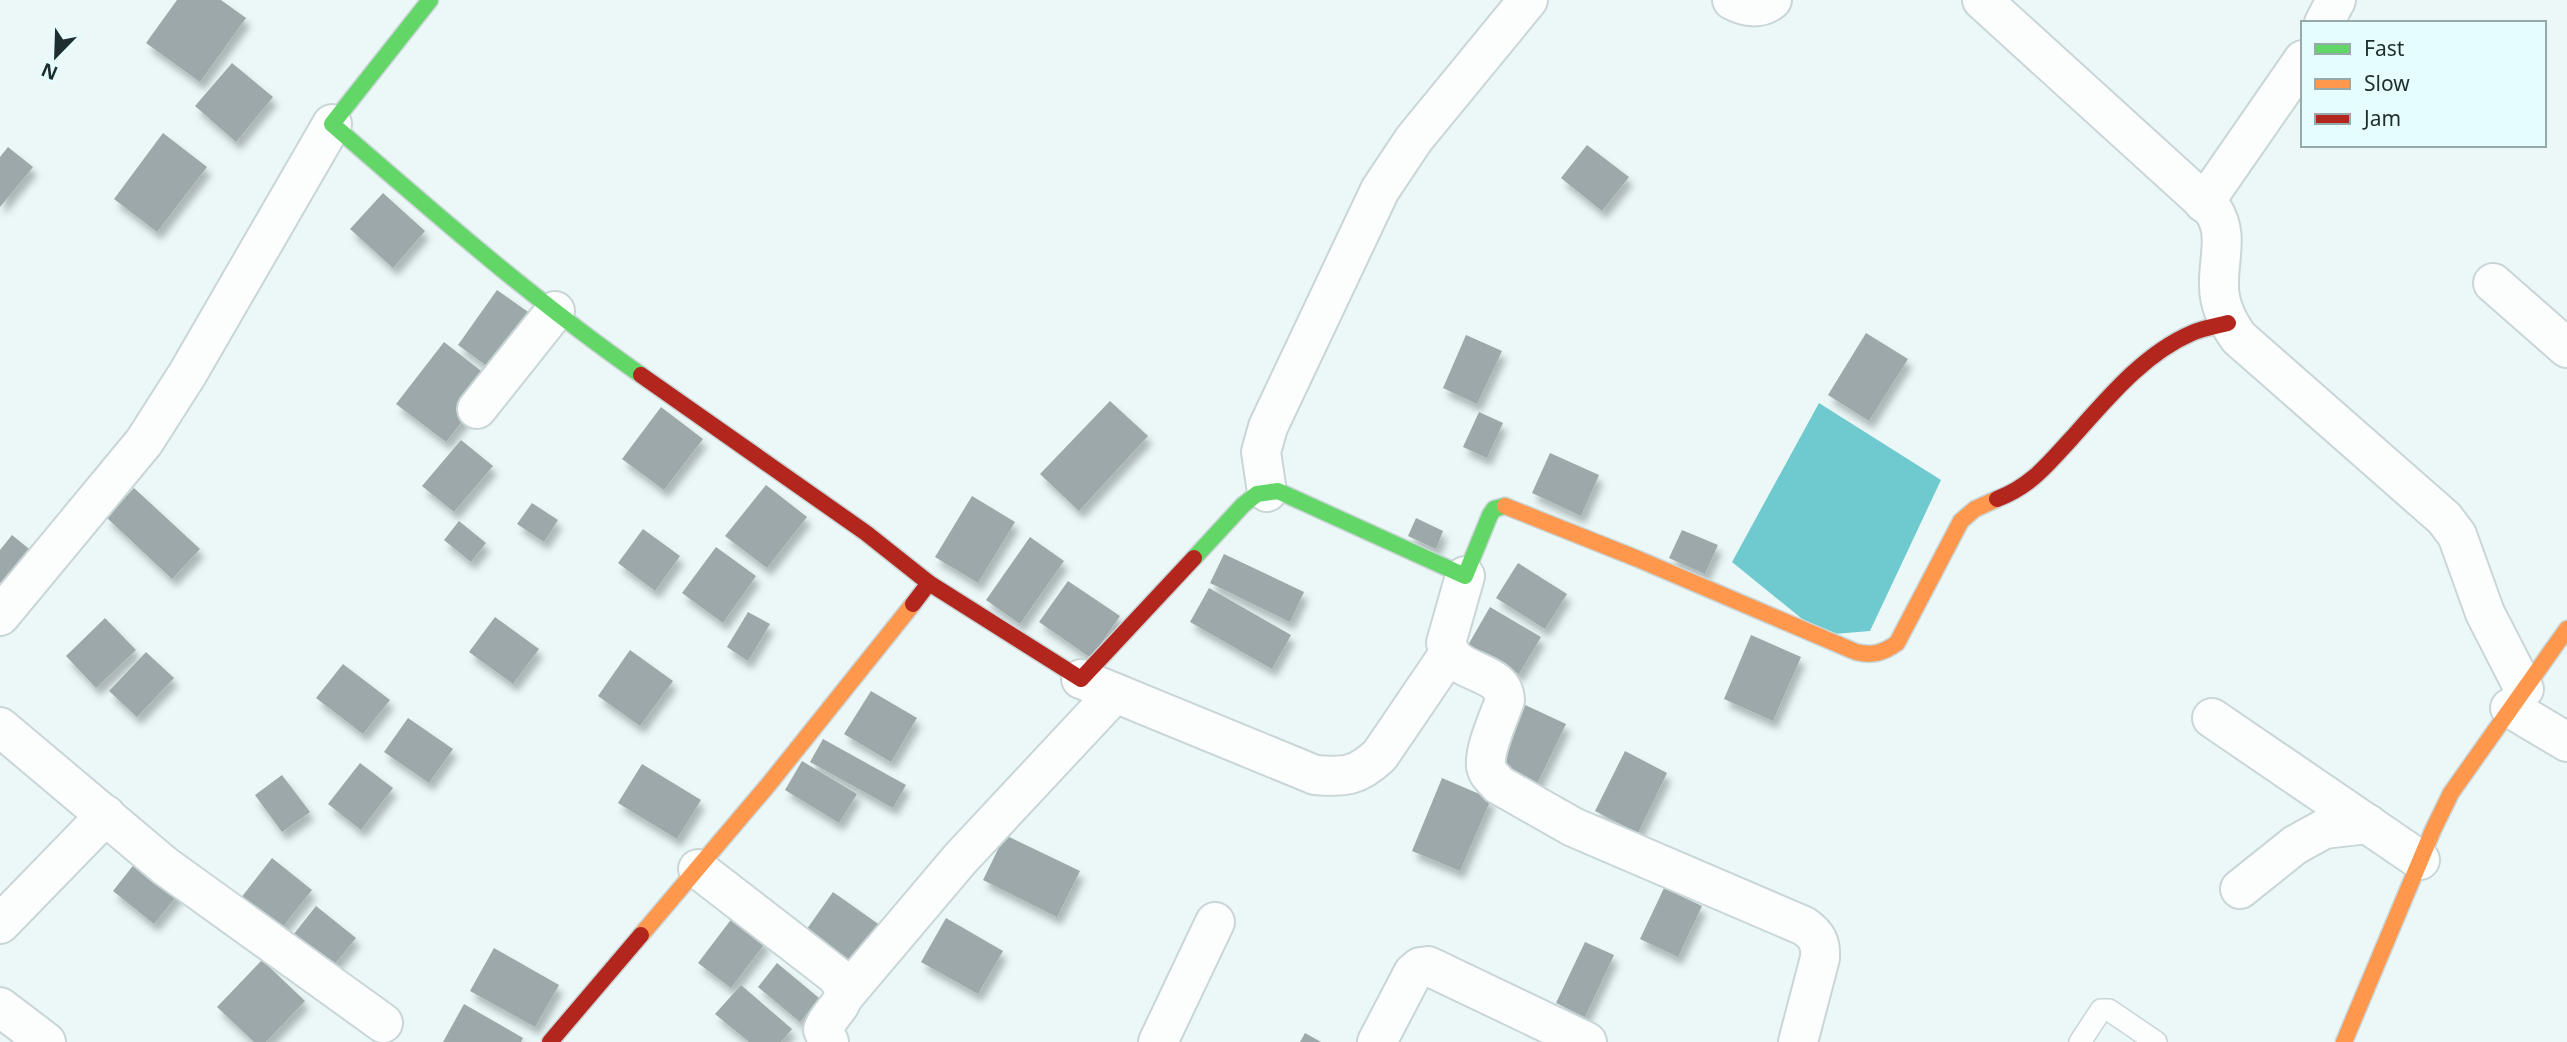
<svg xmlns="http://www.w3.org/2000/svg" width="2567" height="1042" font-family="'Noto Sans',sans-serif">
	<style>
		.water { fill: #6fcacf }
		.building { fill: #9ca8a9; filter: url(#shadow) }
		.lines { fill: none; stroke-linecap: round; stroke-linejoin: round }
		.lane-casing { stroke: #c9d5d6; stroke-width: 24 }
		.street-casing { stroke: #c9d5d6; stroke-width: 42 }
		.fast-casing { stroke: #c9d5d6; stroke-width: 19 }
		.slow-casing { stroke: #c9d5d6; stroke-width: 19 }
		.jam-casing { stroke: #c9d5d6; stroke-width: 19 }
		.lane { stroke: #fcfefe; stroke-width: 21 }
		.street { stroke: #fcfefe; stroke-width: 38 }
		.fast { stroke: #63d668; stroke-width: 16 }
		.slow { stroke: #ff974d; stroke-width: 16 }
		.jam { stroke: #b3261e; stroke-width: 16 }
	</style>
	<defs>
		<filter id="shadow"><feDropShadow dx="4.5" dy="8" stdDeviation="3.5" flood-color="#0004"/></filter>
	</defs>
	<rect width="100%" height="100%" fill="#ecf8f8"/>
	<!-- water -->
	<polygon class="water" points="1819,403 1941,480 1870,631 1822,635 1732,562"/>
	<!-- building -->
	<g class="building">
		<polygon points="177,0 221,0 246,18 200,82 146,43"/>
		<polygon points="232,63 273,97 236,142 195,106"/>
		<polygon points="163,133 207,167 157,232 114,199"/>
		<polygon points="1587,145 1629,177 1602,211 1561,178"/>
		<polygon points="8,147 33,167 0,207 0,157"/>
		<polygon points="383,193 425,231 393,268 350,229"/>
		<polygon points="497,290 531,314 491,369 458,345"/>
		<polygon points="1866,333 1908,359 1869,421 1828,395"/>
		<polygon points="1466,335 1502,351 1477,404 1443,388"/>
		<polygon points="444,342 494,381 446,442 396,404"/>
		<polygon points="1110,401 1148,436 1079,511 1040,474"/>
		<polygon points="661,407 703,439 664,490 622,459"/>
		<polygon points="1479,412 1503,423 1487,458 1463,447"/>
		<polygon points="461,440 493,466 454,512 422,486"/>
		<polygon points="1550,453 1599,475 1581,516 1532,493"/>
		<polygon points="766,485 807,517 767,568 725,536"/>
		<polygon points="134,488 200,549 172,579 106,517"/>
		<polygon points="972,496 1015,522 978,583 935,557"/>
		<polygon points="532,503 558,520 544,542 517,524"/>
		<polygon points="1416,518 1443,531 1436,549 1408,536"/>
		<polygon points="459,521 486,543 471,562 444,540"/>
		<polygon points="643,529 680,556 655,591 618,563"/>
		<polygon points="1682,530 1718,545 1705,574 1669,558"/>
		<polygon points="12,535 39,557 0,603 0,550"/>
		<polygon points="1030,537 1064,561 1020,624 986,600"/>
		<polygon points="716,547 756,576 723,623 682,593"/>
		<polygon points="1224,554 1304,592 1290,622 1210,583"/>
		<polygon points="1518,563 1567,594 1545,629 1496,598"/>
		<polygon points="1068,581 1120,616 1091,658 1039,622"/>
		<polygon points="1209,588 1291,635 1272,669 1190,622"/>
		<polygon points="1490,607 1541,637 1519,674 1468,645"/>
		<polygon points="748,612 770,624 748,661 727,647"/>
		<polygon points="495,617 539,649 513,684 469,652"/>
		<polygon points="105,618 136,650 96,688 66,656"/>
		<polygon points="1751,635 1801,657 1773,721 1724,699"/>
		<polygon points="630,650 673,681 640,726 598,696"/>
		<polygon points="146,652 174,678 137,717 109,691"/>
		<polygon points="343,664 390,700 363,734 316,698"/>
		<polygon points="871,691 917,718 891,762 844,734"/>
		<polygon points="1523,704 1566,724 1537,784 1494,764"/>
		<polygon points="408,718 453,749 429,783 384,752"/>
		<polygon points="823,739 906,785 893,808 810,762"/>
		<polygon points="1625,751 1667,773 1638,833 1595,811"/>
		<polygon points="802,761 857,794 839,823 785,790"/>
		<polygon points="360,763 393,788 361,830 328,804"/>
		<polygon points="642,764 701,800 677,839 618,803"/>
		<polygon points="282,775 310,812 282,832 255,795"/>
		<polygon points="1442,778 1491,799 1460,871 1412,851"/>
		<polygon points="1005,835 1080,871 1057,917 983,880"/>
		<polygon points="139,858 180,892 154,924 113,891"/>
		<polygon points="272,858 312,890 277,934 237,903"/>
		<polygon points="1664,888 1702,906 1678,957 1640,939"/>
		<polygon points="833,892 884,928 853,972 802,936"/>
		<polygon points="316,906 356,938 326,975 286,944"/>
		<polygon points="733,917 766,942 731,988 698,963"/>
		<polygon points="946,918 1003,951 978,994 921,962"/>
		<polygon points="1585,942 1614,955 1585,1017 1556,1003"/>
		<polygon points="494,948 559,985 535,1027 470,991"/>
		<polygon points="262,960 305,1001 266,1042 254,1042 217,1007"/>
		<polygon points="777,963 819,998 800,1022 758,987"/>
		<polygon points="741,985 792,1029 781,1042 749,1042 715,1014"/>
		<polygon points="464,1004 523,1038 521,1042 443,1042"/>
		<polygon points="1305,1033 1321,1042 1300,1042"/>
	</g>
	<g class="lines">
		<defs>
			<polyline id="lane" points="2080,1042 2101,1010 2109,1010 2156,1042"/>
			<g id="street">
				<path d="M1732 0C1745 7 1760 10 1772 0"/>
				<path d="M1982 0 2213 210C2229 234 2218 259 2219 286 2219 306 2228 323 2239 338L2444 518 2457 535 2485 613 2524 689"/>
				<polyline points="2324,23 2336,0"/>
				<polyline points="2204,203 2303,60"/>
				<polyline points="2493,283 2567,348"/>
				<polyline points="477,409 555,311"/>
				<polyline points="1267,492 1261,452 1268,427 1380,190 1414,139 1528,0"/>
				<path d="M1465 576 1446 643C1448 648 1450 654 1454 658 1469 674 1504 674 1505 700 1499 717 1484 749 1486 766 1487 774 1494 779 1499 785L1573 827 1804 926C1817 935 1821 943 1820 958L1798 1042"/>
				<polyline points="0,616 144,442 188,373 332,124"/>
				<path d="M1081 679 1315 775C1345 777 1357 777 1380 755L1450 652"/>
				<polyline points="2510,708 2567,742"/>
				<polyline points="2212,718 2420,860"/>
				<polyline points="0,727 165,866 383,1023"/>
				<path d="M698 869 835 975C857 1000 831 1008 823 1030L829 1042"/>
				<polyline points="2240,889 2295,845 2324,829 2368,824"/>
				<polyline points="0,924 106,815"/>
				<polyline points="845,995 960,859 1115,693"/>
				<polyline points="0,1007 46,1042"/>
				<polyline points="1158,1042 1215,922"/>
				<polyline points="1377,1042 1413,973 1420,967 1428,966 1587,1042"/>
			</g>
			<g id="fast">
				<path d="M430 0 332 124C432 211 532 299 641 375"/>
				<polyline points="1194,558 1243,505 1257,494 1278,491 1465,576 1490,515 1494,509 1505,506"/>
			</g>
			<g id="slow">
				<path d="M1505 506 1638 559 1856 652C1873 656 1883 653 1897 643L1961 521 1975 509 1997 499"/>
				<polyline points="641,935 769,784 913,604"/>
				<polyline points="2344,1042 2433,830 2451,793 2567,629"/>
			</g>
			<g id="jam">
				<polyline points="641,375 866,533 929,583 913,604"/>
				<path d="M1997 499C2031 486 2047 465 2071 439 2106 400 2143 354 2192 333 2203 328 2216 326 2228 323"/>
				<polyline points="929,583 1081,679 1194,558"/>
				<polyline points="550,1042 641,935"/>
			</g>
		</defs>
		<!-- lane casing -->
		<use href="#lane" class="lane-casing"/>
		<!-- street casing -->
		<use href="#street" class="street-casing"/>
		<!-- fast casing -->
		<use href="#fast" class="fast-casing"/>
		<!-- slow casing -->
		<use href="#slow" class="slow-casing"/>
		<!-- jam casing -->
		<use href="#jam" class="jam-casing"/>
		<!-- lane -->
		<use href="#lane" class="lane"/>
		<!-- street -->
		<use href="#street" class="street"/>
		<!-- fast -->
		<use href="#fast" class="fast"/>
		<!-- slow -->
		<use href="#slow" class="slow"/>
		<!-- jam -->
		<use href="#jam" class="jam"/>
	</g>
	<!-- legend -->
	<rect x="2301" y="21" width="245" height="126" fill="#e6fdfe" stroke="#96aaab" stroke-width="2"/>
	<rect x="2315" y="44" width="35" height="10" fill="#63d668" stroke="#96aaab" stroke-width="2"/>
	<text x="2364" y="56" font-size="21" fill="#1e2d2e">Fast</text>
	<rect x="2315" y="79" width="35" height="10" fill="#ff974d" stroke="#96aaab" stroke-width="2"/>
	<text x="2364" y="91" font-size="21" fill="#1e2d2e">Slow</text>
	<rect x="2315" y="114" width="35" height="10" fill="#b3261e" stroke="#96aaab" stroke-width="2"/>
	<text x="2364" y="126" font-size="21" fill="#1e2d2e">Jam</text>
	<!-- north arrow -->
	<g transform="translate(56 56) rotate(203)" stroke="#e6fdfe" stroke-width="5" paint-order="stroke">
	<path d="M0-5L12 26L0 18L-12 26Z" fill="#1e2d2e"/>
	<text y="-10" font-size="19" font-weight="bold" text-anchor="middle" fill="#1e2d2e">N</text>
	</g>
</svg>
